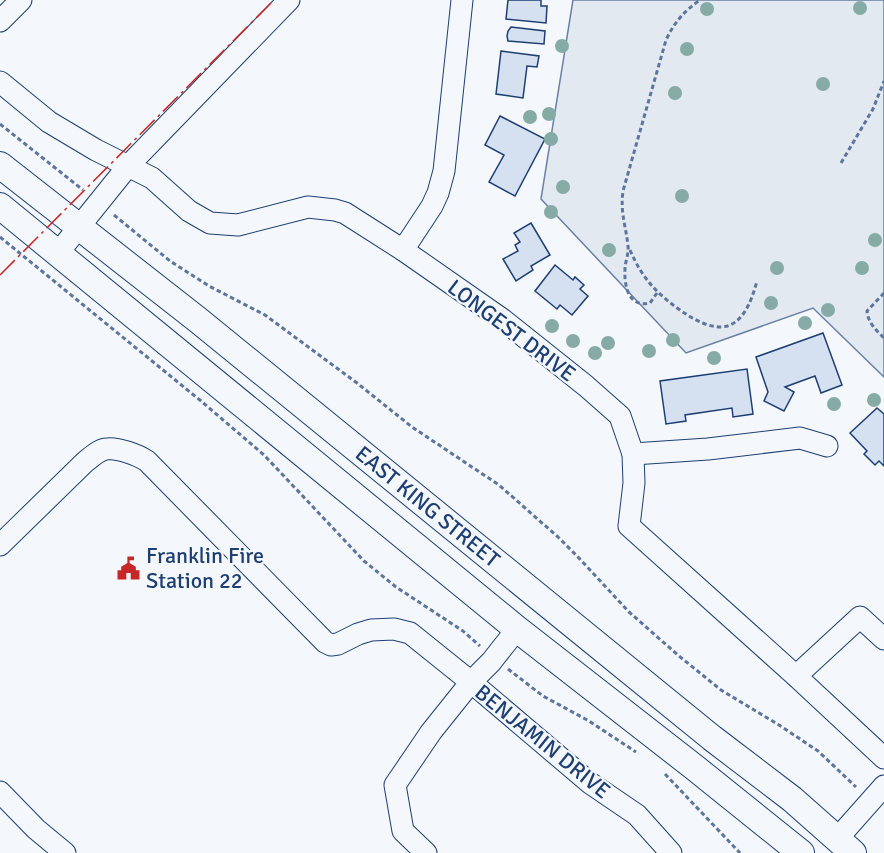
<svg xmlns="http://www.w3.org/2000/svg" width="884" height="853" font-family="Signika,sans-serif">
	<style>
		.green { fill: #e3e9f0; stroke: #687fa3; stroke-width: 1.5 }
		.building { fill: #d5e0f0; stroke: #1d3f73; stroke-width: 1.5 }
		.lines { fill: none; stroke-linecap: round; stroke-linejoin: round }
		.minor-casing { stroke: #1d3f73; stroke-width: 23 }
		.major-casing { stroke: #1d3f73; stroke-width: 28 }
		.path { stroke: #5e769c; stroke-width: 3; stroke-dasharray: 4.5 3; stroke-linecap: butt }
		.minor { stroke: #f4f7fb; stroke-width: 21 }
		.major { stroke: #f4f7fb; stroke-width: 26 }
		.power { stroke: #c62828; stroke-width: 1.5; stroke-dasharray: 21 4.5 3 4.5; stroke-linecap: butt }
		.tree { fill: #86aba6 }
		.labels { text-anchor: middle; stroke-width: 4.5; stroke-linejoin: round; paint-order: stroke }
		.street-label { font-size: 22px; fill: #1d3f73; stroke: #f4f7fb }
		.poi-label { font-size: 22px; fill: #1d3f73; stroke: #f4f7fb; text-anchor: start }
	</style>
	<rect width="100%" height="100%" fill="#f4f7fb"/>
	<!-- green -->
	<polygon class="green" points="573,0 884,0 884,377 813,308 686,353 541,199"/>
	<!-- building -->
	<g class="building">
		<polygon points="508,0 541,0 541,6 547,6 546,23 506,19"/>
		<polygon points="511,27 545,31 544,44 508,41 507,36 508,31"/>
		<polygon points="501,51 539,56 537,67 527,66 523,98 496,94"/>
		<polygon points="500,116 545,139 515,196 489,182 504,155 485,145"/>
		<polygon points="531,223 550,255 531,266 533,270 516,281 503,259 518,251 515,245 520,242 514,233"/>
		<polygon points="555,265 573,280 575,277 584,285 580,289 588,296 572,315 560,305 557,309 535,291"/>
		<polygon points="823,333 842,385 821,393 815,376 785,387 794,392 784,411 764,401 768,392 756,357"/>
		<polygon points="747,369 753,414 733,417 732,408 685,415 686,421 666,424 660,381"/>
		<polygon points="877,408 884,414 884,466 879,461 875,465 864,454 867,451 850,433"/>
	</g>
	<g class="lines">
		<defs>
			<g id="minor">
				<polyline points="0,21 21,0"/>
				<polyline points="0,82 49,122 96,150 152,178 189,211 210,223 238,225 308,207 335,210 345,213 403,250 502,319 586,386 620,416 633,454 634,483 629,526 796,676 884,758"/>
				<polyline points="403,250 432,206 438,193 444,171 462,0"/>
				<polyline points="58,253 128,166 289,0"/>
				<polyline points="633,454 708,449 800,438 827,446"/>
				<path d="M0 545 85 462C91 457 99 450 106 449 117 447 138 455 147 461L325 642 331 645 338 644 358 634 371 630 394 629 410 633 471 682 590 783 637 815 671 853"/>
				<polyline points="796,676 860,617 884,639"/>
				<polyline points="0,792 36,829 65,853"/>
				<polyline points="837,839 884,786"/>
				<polyline points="426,853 403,831 395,785 431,732 471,682 491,662 517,629"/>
			</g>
			<g id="major">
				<polyline points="0,165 198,320 712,738 792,799 853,853"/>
				<polyline points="0,206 517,629 694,767 801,853"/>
			</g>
		</defs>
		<!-- minor casing -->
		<use href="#minor" class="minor-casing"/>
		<!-- major casing -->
		<use href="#major" class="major-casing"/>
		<!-- path -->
		<g class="path">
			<polyline points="0,124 83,190"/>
			<polyline points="841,163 873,109 884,81"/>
			<polyline points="114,215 170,261 209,286 265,315 357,383 412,427 499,485 558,537 577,556 629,612 679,656 721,690 779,725 818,751 856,787"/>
			<polyline points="0,237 201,401 264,455 364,561 396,587 463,631 480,646"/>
			<path d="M630 250C642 278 656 293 680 310 723 340 744 330 757 281"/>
			<path d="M657 293 650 303C629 308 624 287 625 269 625 262 629 254 628 246 626 226 620 213 623 191L666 40C674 23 684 11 700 0"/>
			<path d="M884 293 867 311C868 323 876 330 884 338"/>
			<polyline points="508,669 543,696 589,721 636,752"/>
			<polyline points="665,774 740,853"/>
		</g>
		<!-- minor -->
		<use href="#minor" class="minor"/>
		<!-- major -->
		<use href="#major" class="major"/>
		<!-- power -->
		<polyline class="power" points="0,275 274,0"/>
	</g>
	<!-- trees -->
	<g class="tree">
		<circle cx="860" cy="8" r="7"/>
		<circle cx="707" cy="9" r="7"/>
		<circle cx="562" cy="46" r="7"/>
		<circle cx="687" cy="49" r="7"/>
		<circle cx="823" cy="84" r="7"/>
		<circle cx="675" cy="93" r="7"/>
		<circle cx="549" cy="114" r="7"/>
		<circle cx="530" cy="117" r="7"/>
		<circle cx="551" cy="139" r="7"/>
		<circle cx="563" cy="187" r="7"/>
		<circle cx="682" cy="196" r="7"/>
		<circle cx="551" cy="212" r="7"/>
		<circle cx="875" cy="240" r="7"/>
		<circle cx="609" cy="250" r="7"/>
		<circle cx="777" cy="268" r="7"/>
		<circle cx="862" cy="268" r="7"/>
		<circle cx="771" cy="303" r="7"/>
		<circle cx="828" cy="310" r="7"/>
		<circle cx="805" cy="323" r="7"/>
		<circle cx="552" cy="326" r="7"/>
		<circle cx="673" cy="340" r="7"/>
		<circle cx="573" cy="341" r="7"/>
		<circle cx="608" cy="343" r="7"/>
		<circle cx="649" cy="351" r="7"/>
		<circle cx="595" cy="353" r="7"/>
		<circle cx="714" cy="358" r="7"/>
		<circle cx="874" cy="400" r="7"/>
		<circle cx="834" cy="404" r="7"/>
	</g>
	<!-- icons -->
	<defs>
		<symbol id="civic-bare" viewBox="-9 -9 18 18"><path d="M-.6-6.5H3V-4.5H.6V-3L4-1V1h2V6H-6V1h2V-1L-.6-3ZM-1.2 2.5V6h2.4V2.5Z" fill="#c62828" stroke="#f4f7fb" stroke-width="2.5" paint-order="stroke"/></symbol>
	</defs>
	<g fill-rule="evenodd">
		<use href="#civic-bare" x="112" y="552" width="33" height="33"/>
	</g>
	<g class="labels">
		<!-- street labels -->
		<g class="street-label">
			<text transform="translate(512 330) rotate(37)" y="8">LONGEST DRIVE</text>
			<text transform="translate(428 506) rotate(39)" y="8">EAST KING STREET</text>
			<text transform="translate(543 741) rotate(39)" y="8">BENJAMIN DRIVE</text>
		</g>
		<!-- poi labels -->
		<g class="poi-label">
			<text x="146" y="563">Franklin Fire<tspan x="146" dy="25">Station 22</tspan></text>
		</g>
	</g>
</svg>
